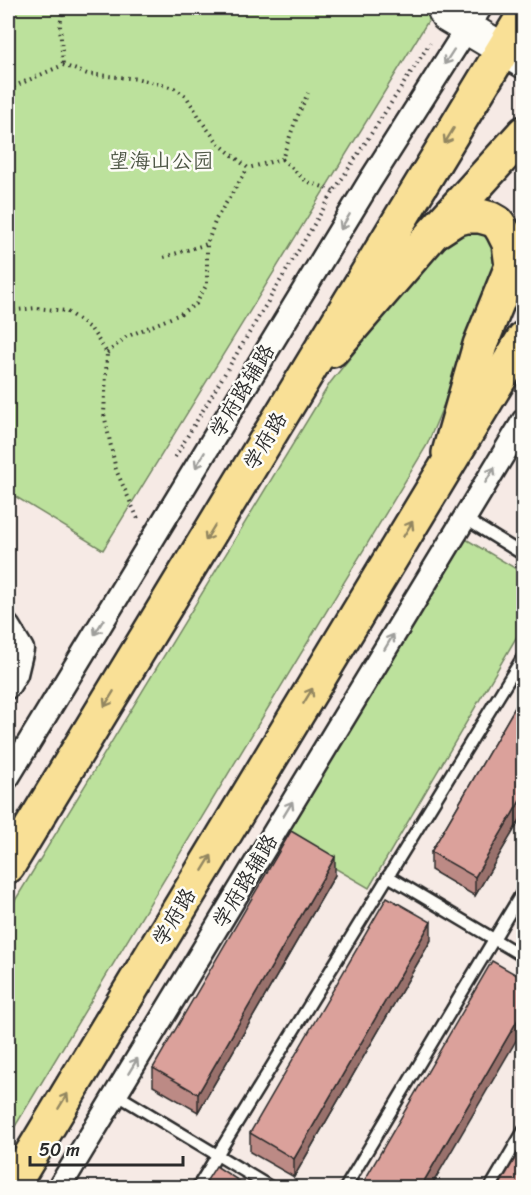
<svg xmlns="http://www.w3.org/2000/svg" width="531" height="1195" font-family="Sriracha,'LXGW WenKai TC',sans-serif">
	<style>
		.green { fill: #bce19c; stroke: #748664; stroke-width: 1.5 }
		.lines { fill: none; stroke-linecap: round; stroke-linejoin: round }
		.lane-casing { stroke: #2b2b2b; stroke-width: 15 }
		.street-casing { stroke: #2b2b2b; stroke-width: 27 }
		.secondary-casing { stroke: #2b2b2b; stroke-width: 36 }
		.primary-casing { stroke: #2b2b2b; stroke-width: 38 }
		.highway-casing { stroke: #2b2b2b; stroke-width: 38 }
		.path { stroke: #2b2b2b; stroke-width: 4; stroke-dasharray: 1.5 4.5; stroke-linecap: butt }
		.lane { stroke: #fdfcf7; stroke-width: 10 }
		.street { stroke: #fdfcf7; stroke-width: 22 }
		.secondary { stroke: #fdfcf7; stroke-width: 32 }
		.primary { stroke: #f9e096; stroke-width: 33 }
		.highway { stroke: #f9e096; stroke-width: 33 }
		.wall { fill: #bc8a85; stroke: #2b2b2b; stroke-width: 1.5 }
		.shaded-wall { fill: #99716c; stroke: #2b2b2b; stroke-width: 1.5 }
		.building { fill: #dba19b; stroke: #2b2b2b; stroke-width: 1.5 }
		.oneway { stroke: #9e9e9b }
		.oneway2 { stroke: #928660 }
		.labels { text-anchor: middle; stroke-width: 5; stroke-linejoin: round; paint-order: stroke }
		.park-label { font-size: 21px; fill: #4f5847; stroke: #fdfcf7 }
		.street-label { font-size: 21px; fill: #2b2b2b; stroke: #fdfcf7 }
	</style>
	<rect width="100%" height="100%" fill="#f6eae5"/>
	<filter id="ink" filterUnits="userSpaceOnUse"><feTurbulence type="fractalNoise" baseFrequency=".0167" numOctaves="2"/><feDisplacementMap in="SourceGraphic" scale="12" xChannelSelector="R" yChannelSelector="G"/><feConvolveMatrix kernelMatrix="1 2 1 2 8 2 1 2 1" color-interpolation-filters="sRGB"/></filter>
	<g filter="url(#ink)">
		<!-- green -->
		<g class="green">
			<polygon points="8,8 436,8 103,550 8,492"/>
			<polygon points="488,226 500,270 427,445 8,1138 8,912 330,383 450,232"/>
			<polygon points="464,538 523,573 523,626 369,888 283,838"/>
		</g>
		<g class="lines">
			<defs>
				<g id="lane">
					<polyline points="464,518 524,555"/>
					<polyline points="388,876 524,957"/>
					<polyline points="116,1094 272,1188"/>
					<polyline points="197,1188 524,655"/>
					<polyline points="345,1188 524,889"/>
					<polyline points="490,1188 524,1130"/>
				</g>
				<g id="street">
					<polyline points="8,626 22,649 16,674 8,687"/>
					<polyline points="8,777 370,181 480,8"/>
					<polyline points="59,1188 524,420"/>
				</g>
				<polyline id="secondary" points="443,8 447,16 524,62"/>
				<g id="primary">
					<polyline points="438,230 455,219 466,216 480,216 491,219 498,223 503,231 509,243 512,266 480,345 449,453"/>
					<polyline points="332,350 434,232 524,133"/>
				</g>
				<g id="highway">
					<polyline points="8,866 524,15"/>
					<polyline points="11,1188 524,338"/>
				</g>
			</defs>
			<!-- lane casing -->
			<use href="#lane" class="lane-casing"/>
			<!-- street casing -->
			<use href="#street" class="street-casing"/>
			<!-- secondary casing -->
			<use href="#secondary" class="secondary-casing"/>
			<!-- primary casing -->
			<use href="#primary" class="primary-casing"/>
			<!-- highway casing -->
			<use href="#highway" class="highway-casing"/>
			<!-- path -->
			<g class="path">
				<polyline points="63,8 60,26 63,65"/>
				<polyline points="8,89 63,65 87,74 139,79 174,88 186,96 205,126 219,144 248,168 282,159 295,122 308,93"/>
				<polyline points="282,159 306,181 334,191"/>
				<polyline points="164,257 207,244"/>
				<polyline points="8,311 36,308 66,311 91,329 107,353 104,414 116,470 138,519"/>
				<polyline points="107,353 126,337 180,314 196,304 207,284 207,244 216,219 248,168"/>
				<polyline points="175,457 334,191 430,43"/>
			</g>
			<!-- lane -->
			<use href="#lane" class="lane"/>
			<!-- street -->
			<use href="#street" class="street"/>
			<!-- secondary -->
			<use href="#secondary" class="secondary"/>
			<!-- primary -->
			<use href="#primary" class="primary"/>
			<!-- highway -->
			<use href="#highway" class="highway"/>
		</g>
		<!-- wall -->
		<g class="wall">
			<polygon points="524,692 524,813 475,896 431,870 431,852"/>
			<polygon points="335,875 198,1112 153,1086 153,1068"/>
			<polygon points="431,940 294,1177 250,1152 250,1133"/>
		</g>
		<!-- shaded-wall -->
		<g class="shaded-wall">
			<polygon points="524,794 524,813 475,896 475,877"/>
			<polygon points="335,857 335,875 198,1112 198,1094"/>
			<polygon points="431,922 431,940 294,1177 294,1159"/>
			<polygon points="524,1009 524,1027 430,1188 420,1188"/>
		</g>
		<!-- building -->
		<g class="building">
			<polygon points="524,692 524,794 475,877 431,852"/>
			<polygon points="291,831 335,857 198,1094 153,1068"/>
			<polygon points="387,897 431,922 294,1159 250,1133"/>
			<polygon points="492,961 524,979 524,1009 420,1188 360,1188"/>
			<polygon points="524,1143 524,1188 498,1188"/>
			<polygon points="216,1166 250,1188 202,1188"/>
		</g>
		<!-- one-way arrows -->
		<defs><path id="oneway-shaft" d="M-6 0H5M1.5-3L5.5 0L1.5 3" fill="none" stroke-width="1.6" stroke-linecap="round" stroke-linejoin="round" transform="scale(1.5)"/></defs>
		<g class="oneway">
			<use href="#oneway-shaft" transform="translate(449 57) rotate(123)"/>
			<use href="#oneway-shaft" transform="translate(345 222) rotate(121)"/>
			<use href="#oneway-shaft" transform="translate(200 460) rotate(121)"/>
			<use href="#oneway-shaft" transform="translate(490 475) rotate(-59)"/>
			<use href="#oneway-shaft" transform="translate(99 627) rotate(121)"/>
			<use href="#oneway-shaft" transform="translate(389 642) rotate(-59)"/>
			<use href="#oneway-shaft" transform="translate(288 809) rotate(-59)"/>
			<use href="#oneway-shaft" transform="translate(133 1066) rotate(-59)"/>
		</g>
		<g class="oneway2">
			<use href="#oneway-shaft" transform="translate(449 136) rotate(121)"/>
			<use href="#oneway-shaft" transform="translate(408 529) rotate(-59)"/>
			<use href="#oneway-shaft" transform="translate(210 533) rotate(121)"/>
			<use href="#oneway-shaft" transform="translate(308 696) rotate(-59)"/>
			<use href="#oneway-shaft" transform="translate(109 699) rotate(121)"/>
			<use href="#oneway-shaft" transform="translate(207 863) rotate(-59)"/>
			<use href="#oneway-shaft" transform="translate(63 1101) rotate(-59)"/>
		</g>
	</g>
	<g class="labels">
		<!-- park labels -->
		<g class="park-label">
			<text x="161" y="168">望海山公园</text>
		</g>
		<!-- street labels -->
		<g class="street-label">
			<text transform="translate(242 391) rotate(-59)" y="7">学府路辅路</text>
			<text transform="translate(265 441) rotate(-59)" y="7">学府路</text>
			<text transform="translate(245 881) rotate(-59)" y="7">学府路辅路</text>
			<text transform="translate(174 917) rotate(-59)" y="7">学府路</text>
		</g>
	</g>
	<!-- margin -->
	<rect width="531" height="1195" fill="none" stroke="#fdfcf7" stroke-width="30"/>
	<rect x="15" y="15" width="501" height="1165" fill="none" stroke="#2b2b2b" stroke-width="2" filter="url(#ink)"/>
	<!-- scale -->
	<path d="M30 1156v9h153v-9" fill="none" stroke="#2b2b2b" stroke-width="3"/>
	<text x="39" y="1156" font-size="18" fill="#2b2b2b" stroke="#fdfcf7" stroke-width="4.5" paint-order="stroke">50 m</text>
</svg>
